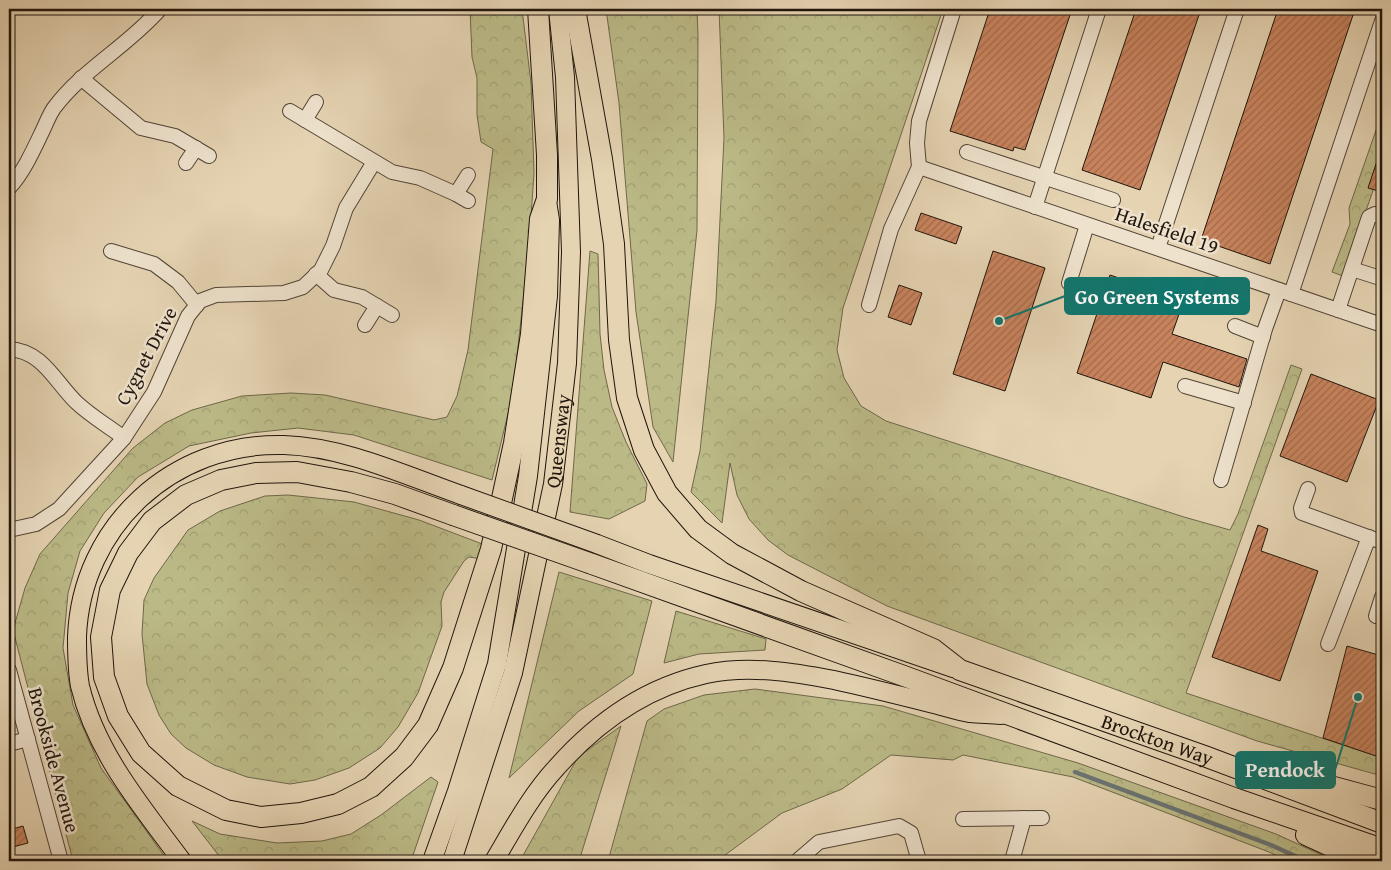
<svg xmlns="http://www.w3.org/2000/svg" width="1391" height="870" font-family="'Gentium Book Plus',serif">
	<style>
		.forest { fill: url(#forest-crowns); stroke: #6e684a }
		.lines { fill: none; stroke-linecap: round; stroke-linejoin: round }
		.stream { stroke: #6a7474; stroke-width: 4.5 }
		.building { fill: url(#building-hatch); stroke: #20150c }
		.minor-casing { stroke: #514436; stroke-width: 16 }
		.major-casing { stroke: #20150c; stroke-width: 20 }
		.highway-casing { stroke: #20150c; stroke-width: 22 }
		.minor { stroke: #eee2cd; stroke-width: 14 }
		.major { stroke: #e5d3b2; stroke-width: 18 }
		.highway { stroke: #e5d3b2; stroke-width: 20 }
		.major-bridge-casing { stroke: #20150c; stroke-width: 20; stroke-linecap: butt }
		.highway-bridge-casing { stroke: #20150c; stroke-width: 22; stroke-linecap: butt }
		.major-bridge { stroke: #e5d3b2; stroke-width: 18 }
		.highway-bridge { stroke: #e5d3b2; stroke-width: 20 }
		.labels { text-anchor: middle; stroke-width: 5; stroke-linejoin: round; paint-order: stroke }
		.street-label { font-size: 20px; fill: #20150c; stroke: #eee2cd }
		.leader { fill: none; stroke: #0f766e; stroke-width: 2 }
		.callout-dot { fill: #0f766e; stroke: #eee2cd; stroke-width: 2 }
		.callout { fill: #0f766e; stroke: #0f766e; stroke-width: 2 }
		.callout-label { font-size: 21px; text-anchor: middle; font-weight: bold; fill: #fff }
	</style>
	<defs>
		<pattern id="forest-crowns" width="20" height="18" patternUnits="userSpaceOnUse" patternTransform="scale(1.25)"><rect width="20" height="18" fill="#bbba87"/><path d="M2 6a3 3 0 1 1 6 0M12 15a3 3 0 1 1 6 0" fill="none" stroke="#a09f73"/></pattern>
		<pattern id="building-hatch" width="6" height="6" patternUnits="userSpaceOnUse" patternTransform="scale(1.25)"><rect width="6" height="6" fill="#c8835d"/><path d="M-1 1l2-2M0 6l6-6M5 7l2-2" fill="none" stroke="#a26a4b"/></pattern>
	</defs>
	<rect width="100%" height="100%" fill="#e5d3b2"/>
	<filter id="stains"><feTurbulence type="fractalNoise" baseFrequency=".004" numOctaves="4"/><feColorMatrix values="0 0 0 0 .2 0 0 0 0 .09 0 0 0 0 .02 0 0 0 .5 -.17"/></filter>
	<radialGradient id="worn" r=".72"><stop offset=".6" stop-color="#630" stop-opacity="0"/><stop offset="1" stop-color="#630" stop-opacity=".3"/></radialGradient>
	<!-- forest -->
	<g class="forest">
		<polygon points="470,9 522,9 531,83 534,173 529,246 513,393 492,480 354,435 298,428 251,433 189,446 138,477 104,513 80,551 68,593 63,648 73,705 101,768 168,861 73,861 13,630 25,588 40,554 133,448 165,423 192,410 242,396 291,393 325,395 434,420 447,417 457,396 468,350 493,149 481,142 477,115 477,78 472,57"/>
		<polygon points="606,9 697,9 698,36 697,230 673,462 653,427 636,312 619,103"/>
		<polygon points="719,9 943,9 843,308 837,350 844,378 861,406 886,421 1184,517 1230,530 1238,514 1291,365 1302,369 1186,693 1382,758 1382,776 1257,741 887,606 788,555 768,540 749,519 737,495 730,463 722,523 691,492 700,451 716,301 724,138"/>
		<polygon points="1382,113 1382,165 1343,276 1332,272 1350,224 1349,208"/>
		<polygon points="590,251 598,254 600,334 604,370 612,407 626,442 647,484 645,501 609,519 570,512"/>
		<polygon points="288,495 354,502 419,520 485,545 482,559 469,557 464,561 444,592 441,602 442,626 418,693 398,727 380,748 349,768 315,780 290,784 247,777 214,765 186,748 171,734 159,715 147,684 142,634 144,600 154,578 188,530 220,511 265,496"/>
		<polygon points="559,572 652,601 633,674 579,711 509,778"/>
		<polygon points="676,611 766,639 765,650 699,654 664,663"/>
		<polygon points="755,689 883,706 1078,763 1276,834 1335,861 1288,861 1269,852 1073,777 963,755 953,760 891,755 842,789 782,813 717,861 608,861 647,721 664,709 704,695"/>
		<polygon points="621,726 579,861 520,861 578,757"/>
		<polygon points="431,777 438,782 411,861 223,861 192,821 220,834 277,843 322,841 351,834 381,815"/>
	</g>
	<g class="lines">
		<!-- stream -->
		<polyline class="stream" points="1075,772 1271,845 1306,861"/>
	</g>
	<!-- building -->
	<g class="building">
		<polygon points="990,9 1072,9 1025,150 1014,147 1013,151 950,131"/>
		<polygon points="1136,9 1201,9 1140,190 1082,170"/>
		<polygon points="1278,9 1355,9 1270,264 1201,240"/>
		<polygon points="1380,152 1382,153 1382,192 1368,188"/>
		<polygon points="921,213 962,227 956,244 915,230"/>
		<polygon points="993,251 1045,268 1005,391 953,374"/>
		<polygon points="1110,275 1184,300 1172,334 1247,359 1239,387 1163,362 1151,398 1077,373"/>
		<polygon points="899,285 922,293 911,325 888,317"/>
		<polygon points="1311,374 1379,400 1347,482 1280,456"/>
		<polygon points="1258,525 1268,529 1261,551 1318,571 1280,681 1212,657"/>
		<polygon points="1347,646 1382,656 1382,758 1323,738"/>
		<polygon points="23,826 28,843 9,848 9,830"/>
	</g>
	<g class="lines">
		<defs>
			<g id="minor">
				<polyline points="954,9 919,121 917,143 919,167 1382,325"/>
				<polyline points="81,78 141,128 175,136 209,156"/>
				<polyline points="290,111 392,172 420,178 456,194 468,201"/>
				<polyline points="305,120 316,102"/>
				<polyline points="967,152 1113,200"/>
				<polyline points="186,163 196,148"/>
				<path d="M9 188C23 173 33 151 42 132 46 124 49 115 54 108 83 69 128 46 160 9"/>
				<polyline points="456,194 468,175"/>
				<polyline points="1035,207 1099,9"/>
				<polyline points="1158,248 1237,9"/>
				<polyline points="111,251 154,264 178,282 197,305"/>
				<polyline points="1352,269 1377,277 1380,276 1382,274"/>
				<polyline points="316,274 334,290 362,297 392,315"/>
				<polyline points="1069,283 1087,225"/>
				<polyline points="1291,294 1382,21"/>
				<polyline points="869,305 891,229 919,167"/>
				<polyline points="1338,310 1369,217 1375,214 1382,217"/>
				<polyline points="365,325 377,306"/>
				<polyline points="1235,326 1263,337"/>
				<path d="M9 349C43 351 55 382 77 403 91 416 108 426 124 438"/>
				<polyline points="1185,386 1244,403"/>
				<polyline points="1221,480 1265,329 1279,290"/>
				<polyline points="1308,489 1301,508 1302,513 1382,542"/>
				<polyline points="9,530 36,524 59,509 124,438 154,392 188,316 200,301 216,295 284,293 303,287 321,270 333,246 346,208 374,162"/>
				<polyline points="1376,616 1382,597"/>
				<polyline points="1328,644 1369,537"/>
				<polyline points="9,670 61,861"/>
				<polyline points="9,744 28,739"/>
				<polyline points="963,819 1042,818"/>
				<polyline points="797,861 819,842 899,826 911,833 919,861"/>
				<polyline points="1012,861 1024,818"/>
			</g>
			<g id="major">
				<polyline points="597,544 649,564 953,668"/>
				<path d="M182 861C142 807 96 753 80 686 77 670 77 653 77 637 81 526 173 442 284 445 345 447 404 475 461 495"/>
				<polyline points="432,861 457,791 497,664 528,476 548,296 550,220 547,201"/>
				<path id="s1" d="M452 861 513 673 553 484 567 363 571 252 565 77 558 9"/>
				<path d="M494 861C513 829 531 795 557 767 597 722 647 687 706 674 748 665 793 672 834 680 866 687 898 695 930 703 943 706 957 711 970 713 980 714 991 714 1001 715"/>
			</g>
			<g id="highway">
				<path id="s2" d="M575 9 602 159 614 244 619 340 627 398 644 450 667 493 698 529 732 554 801 591 933 649 960 670 1207 757 1382 823"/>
				<polyline points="453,515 395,494 351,482 297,472 256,473 221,480 186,495 152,521 128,553 110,590 101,637 104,677 118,716 141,753 178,786 226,810 261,817 301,813 338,804 371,787 404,757 428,725 453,668 491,549 514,443 531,334 540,219 547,199 547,155 538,9"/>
				<polyline points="592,564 904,676 1234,798 1382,849"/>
				<polyline points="1275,771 1382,800"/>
				<polyline points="1306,835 1363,861"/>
			</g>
		</defs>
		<!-- minor casing -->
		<use href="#minor" class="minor-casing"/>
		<!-- major casing -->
		<use href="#major" class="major-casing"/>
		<!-- highway casing -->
		<use href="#highway" class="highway-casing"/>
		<!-- minor -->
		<use href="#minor" class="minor"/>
		<!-- major -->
		<use href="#major" class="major"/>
		<!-- highway -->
		<use href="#highway" class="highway"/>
		<defs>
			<polyline id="major-bridge" points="461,495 597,544"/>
			<polyline id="highway-bridge" points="453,515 592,564"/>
		</defs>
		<!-- major-bridge casing -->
		<use href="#major-bridge" class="major-bridge-casing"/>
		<!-- highway-bridge casing -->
		<use href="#highway-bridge" class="highway-bridge-casing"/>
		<!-- major-bridge -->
		<use href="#major-bridge" class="major-bridge"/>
		<!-- highway-bridge -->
		<use href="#highway-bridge" class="highway-bridge"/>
	</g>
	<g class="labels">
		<!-- street labels -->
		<g class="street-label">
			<text transform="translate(1167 230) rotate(19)" y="7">Halesfield 19</text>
			<text transform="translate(146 356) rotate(-62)" y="7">Cygnet Drive</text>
			<text dy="7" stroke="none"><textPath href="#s1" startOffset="434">Queensway</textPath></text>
			<text dy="7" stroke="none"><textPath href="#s2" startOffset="1052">Brockton Way</textPath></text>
			<text transform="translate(54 760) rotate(75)" y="7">Brookside Avenue</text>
		</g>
	</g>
	<!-- callouts -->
	<path class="leader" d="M999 321L1065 296M1358 697L1335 770"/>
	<g class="callout-dot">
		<circle cx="999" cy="321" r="5"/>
		<circle cx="1358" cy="697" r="5"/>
	</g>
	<g class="callout">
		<rect x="1065" y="278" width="184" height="36" rx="5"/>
		<rect x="1236" y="752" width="99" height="36" rx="5"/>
	</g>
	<g class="callout-label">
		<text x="1157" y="304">Go Green Systems</text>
		<text x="1285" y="777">Pendock</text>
	</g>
	<!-- margin -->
	<rect width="1391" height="870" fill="none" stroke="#e5d3b2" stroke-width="30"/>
	<rect x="10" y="10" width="1371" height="850" fill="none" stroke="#20150c" stroke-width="2.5"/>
	<rect x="15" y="15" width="1361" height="840" fill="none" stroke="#20150c"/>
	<rect width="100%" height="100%" filter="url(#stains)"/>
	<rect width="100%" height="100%" fill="url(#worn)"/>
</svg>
